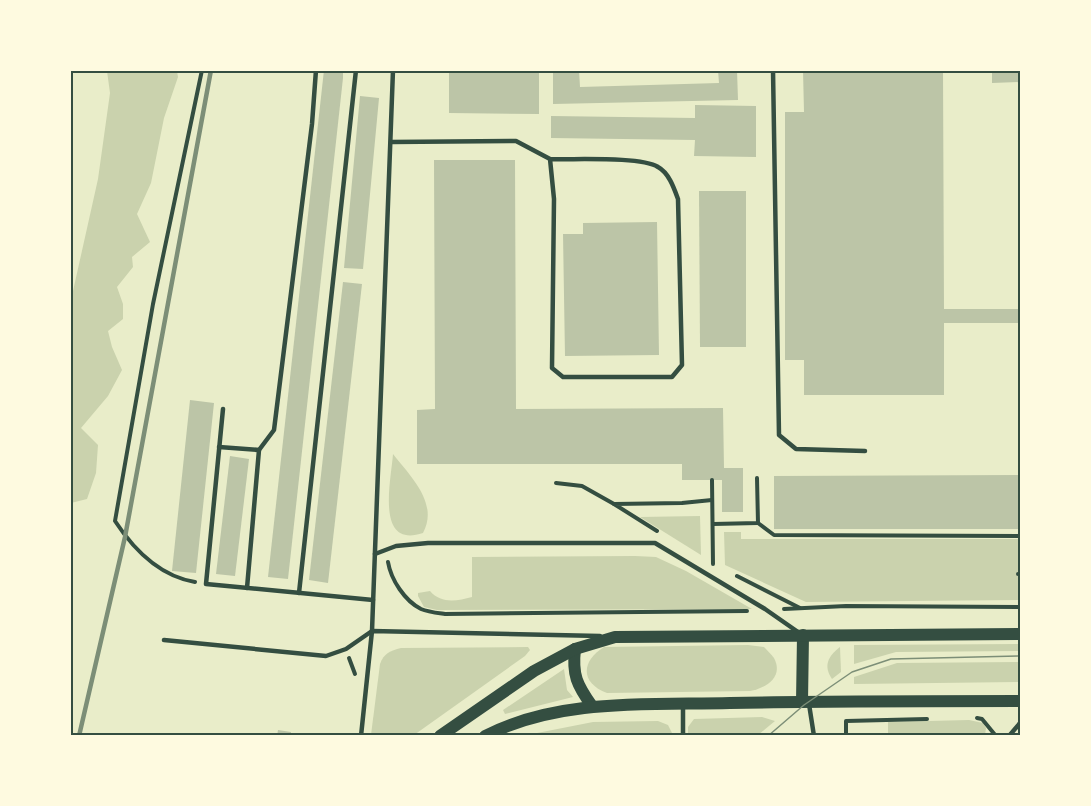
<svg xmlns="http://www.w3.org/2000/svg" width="1091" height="806" font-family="Manrope,sans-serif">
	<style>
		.green { fill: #cad2ad }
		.building { fill: #bcc5a7 }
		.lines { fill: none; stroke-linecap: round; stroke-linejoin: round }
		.path { stroke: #344e41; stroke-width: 4 }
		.service { stroke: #344e41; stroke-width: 4.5 }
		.secondary { stroke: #344e41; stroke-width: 12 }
		.tram { stroke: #7c8e77; stroke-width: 1.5 }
		.rail { stroke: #7c8e77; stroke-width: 4.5 }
		.neatline { fill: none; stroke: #344e41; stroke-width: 2 }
	</style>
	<rect width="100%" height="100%" fill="#e9edc9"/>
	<!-- green -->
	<g class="green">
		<polygon points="107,71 177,71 178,77 164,118 151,183 137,214 150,242 132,257 133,267 117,287 123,304 123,319 108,331 112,347 122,370 108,396 81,428 98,445 96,473 87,499 71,503 71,300 98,179 110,93"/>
		<path d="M393 454C411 477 439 503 423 533 375 549 391 481 393 454Z"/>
		<polygon points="700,516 701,555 640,517"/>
		<polygon points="724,532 741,532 741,539 1020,539 1020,600 806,602 725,565"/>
		<path d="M635 556 656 557 686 571 752 609 437 610 424 607 418 596V593L430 591C441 604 457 601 472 597V557Z"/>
		<polygon points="1020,644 1020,651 896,652 854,664 854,645"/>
		<path d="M748 645 764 647C767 650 771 654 774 658 784 677 766 688 750 691L607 693C580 683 581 661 604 647Z"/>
		<path d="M528 647 530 650 525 656 414 735H371L380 664C384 653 390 651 401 648Z"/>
		<path d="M840 647 841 672 832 679C823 666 828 656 840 647Z"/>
		<polygon points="1020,662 1020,682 854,684 854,677 897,663"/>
		<polygon points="564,669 567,690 573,697 505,714 503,710"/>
		<polygon points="762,717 775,721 758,735 688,735 688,727 694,719"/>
		<polygon points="969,720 983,723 986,728 985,735 888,736 888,722"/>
		<polygon points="658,721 668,725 673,735 527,735 593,722"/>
	</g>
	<!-- building -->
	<g class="building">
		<polygon points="324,70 343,70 343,78 288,579 268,577"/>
		<polygon points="449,70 539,70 539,114 449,113"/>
		<polygon points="553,70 579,70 580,87 719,83 718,70 737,70 738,100 553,104"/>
		<polygon points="803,70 943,70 944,309 1020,309 1020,323 944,323 944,395 804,395 804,360 785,360 785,112 804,112"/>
		<polygon points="992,70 1020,70 1020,82 992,83"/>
		<polygon points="360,96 379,98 363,269 344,268"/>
		<polygon points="695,105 756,106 756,157 694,156 695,140 551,138 551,116 695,118"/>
		<polygon points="434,160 515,160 516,409 723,408 724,468 743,468 743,512 722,512 722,480 682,480 682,464 417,464 417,410 435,409"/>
		<polygon points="699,191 746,191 746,347 700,347"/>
		<polygon points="657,222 659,355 565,356 563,234 583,234 583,223"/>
		<polygon points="343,282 362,284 328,583 309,580"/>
		<polygon points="190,400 214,403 196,573 172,571"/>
		<polygon points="230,456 249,459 235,576 216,574"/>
		<polygon points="1020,475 1020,529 774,529 774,476"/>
		<polygon points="278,730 291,732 291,736 277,736"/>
	</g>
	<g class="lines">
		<!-- path -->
		<g class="path">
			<polyline points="712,480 713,564"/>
			<polyline points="556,483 582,486 614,504"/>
			<polyline points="758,523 774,535 1020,536"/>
			<polyline points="713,524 758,523 757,478"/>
			<polyline points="657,531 614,504 682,503 712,500"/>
			<path d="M388 562C391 580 405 601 421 609 428 612 438 613 445 614L747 611"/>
			<polyline points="1018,574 1020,574"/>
			<polyline points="737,576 800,608"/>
			<path d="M195 582C159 576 134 550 115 521L153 304 202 70"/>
			<polyline points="784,609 846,606 1020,607"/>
			<polyline points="349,658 355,674"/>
			<polyline points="977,718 982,719 996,736"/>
			<polyline points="846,736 846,721 927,719"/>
		</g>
		<!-- service -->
		<g class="service">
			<polyline points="773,70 779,435 796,449 865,451"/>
			<path d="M391 142 516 141 550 159 554 199 552 368 563 377H672L682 365 678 199C674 188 669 173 658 167 641 156 573 160 550 159"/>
			<polyline points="223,409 206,584 373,600"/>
			<polyline points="219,447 259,450"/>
			<polyline points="375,554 396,546 428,543 655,543 765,609 798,632"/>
			<polyline points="247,588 259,450 274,430 312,124 316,70"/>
			<polyline points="299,593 356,70"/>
			<polyline points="164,640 326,656 346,649 372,631 600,636"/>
			<polyline points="809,704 814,736"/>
			<polyline points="361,736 372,631 393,70"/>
			<polyline points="683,736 683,705"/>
			<polyline points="1009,736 1020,723"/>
		</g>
		<!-- secondary -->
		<g class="secondary">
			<path d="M575 649C572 675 577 685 592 706"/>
			<polyline points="802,702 803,635"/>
			<polyline points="440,736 534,671 575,649 615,637 1020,634"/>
			<path d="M485 736C559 698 649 705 730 703 827 701 924 701 1020 701"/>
		</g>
		<!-- tram -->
		<polyline class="tram" points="768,736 804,705 852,672 891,659 1020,656"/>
		<!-- rail -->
		<polyline class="rail" points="79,736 125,537 211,70"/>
	</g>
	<!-- border -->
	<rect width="1091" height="806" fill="none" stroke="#fefae0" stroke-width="144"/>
	<rect x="72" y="72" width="947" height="662" class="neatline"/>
</svg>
